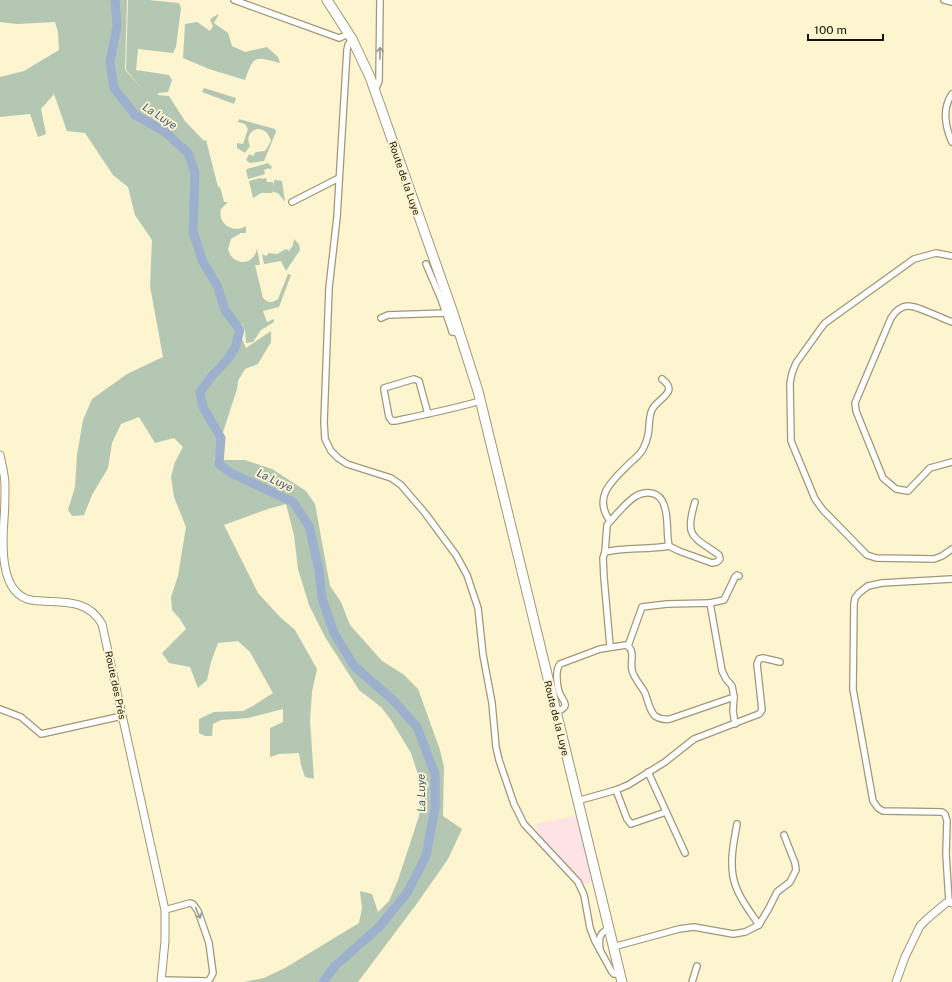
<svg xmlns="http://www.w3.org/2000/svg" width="952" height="982" font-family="'Public Sans',sans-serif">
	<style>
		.commercial { fill: #fde2e6 }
		.green { fill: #b3c7b2 }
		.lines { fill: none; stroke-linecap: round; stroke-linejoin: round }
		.river { stroke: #9db1cf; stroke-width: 9 }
		.minor-casing { stroke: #a09775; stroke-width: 8 }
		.tertiary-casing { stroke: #a09775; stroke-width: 9 }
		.primary-casing { stroke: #a09775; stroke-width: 11 }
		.minor { stroke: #fff; stroke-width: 5.5 }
		.tertiary { stroke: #fff; stroke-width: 7 }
		.primary { stroke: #fff; stroke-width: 9 }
		.oneway { stroke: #979690 }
		.labels { text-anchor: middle; stroke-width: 4; stroke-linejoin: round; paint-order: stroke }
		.street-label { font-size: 10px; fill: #181508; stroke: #fdf4d0 }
		.water-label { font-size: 11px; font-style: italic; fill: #38537f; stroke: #fdf4d0 }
	</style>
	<rect width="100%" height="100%" fill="#fdf4d0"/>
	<!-- commercial -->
	<polygon class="commercial" points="577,816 593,882 583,884 545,844 534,824"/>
	<!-- green -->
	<g class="green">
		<path d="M0 0H127L125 70 145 92 126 70 128 0H148L179 3 181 8 176 47 173 53 138 49 136 70 169 75 172 80 168 92 158 93V95L169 96 185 121 204 141 206 140 218 187H220L224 202H228L221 209C217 224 233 234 246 226V233H241L231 239 228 249C229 252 230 255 233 258 242 267 256 260 257 248L260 265H255L263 298C268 303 272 303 278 299L288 274 291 275 279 307 263 311 267 322 274 319V322L261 330 253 342 246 343 245 329 242 324 234 321 246 348 271 331V342L258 364 245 369 238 381 237 389 214 460H245L272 469 306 491 315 504 330 586 341 602 350 625 382 661 403 674 418 689 440 750 444 767 443 816 462 829 448 859 418 902 358 982H244L264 978 285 968 359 923 362 908 360 891 372 894 378 912 389 901 398 880 419 816 422 787 411 753 391 720 381 707 359 690 325 637 309 605 298 569 294 535 286 504 268 509 224 525 258 593 280 617 295 630 317 669 312 692 310 721 314 779 305 777 301 765 299 753 279 754 270 757V728L283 722V709L248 718 221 720 213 724 212 736H205L199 733V719L214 712 243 711 253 706 273 693 250 652 238 641 218 643 211 662 207 680 198 688 190 667 169 663 162 653 186 629 180 619 172 610 171 597 178 576 186 527 174 497 171 477 175 462 183 447 174 438 155 443 139 417 121 424 112 443 108 468 92 495 84 515 72 516 68 510 75 487 77 455 83 420 92 399 127 374 163 357 150 286 152 240 135 215 128 187 113 175 85 133 67 131 54 94 41 109 46 134 38 137 30 114 0 117V77L24 71 59 50 58 32 55 22 17 24 0 22Z"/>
		<path d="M219 14 214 23 228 33 232 46 245 52 267 47 278 57 280 63C254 56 254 55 245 80L209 69 183 58 185 24 197 22 210 31 213 26 210 20 213 17Z"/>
		<polygon points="204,88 236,98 234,104 202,92"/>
		<path d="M239 119 275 129 276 132 264 161 250 163 246 160 249 154 253 156 256 152 265 151 271 141C265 120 242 130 250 146L245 153 237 148V143L243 144 248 129 245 124 238 122Z"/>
		<polygon points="268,163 272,167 270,170 269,168 264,170 265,174 248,179 246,171 247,169"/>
		<polygon points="260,178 261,179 266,178 267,182 273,182 274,187 274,180 282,181 285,202 278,193 273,192 274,188 272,193 261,193 253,198 249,181"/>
		<polygon points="294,239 299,244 300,250 286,271 281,261 264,264 262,254 266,256 269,253 277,254 286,249 289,251 293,245"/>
	</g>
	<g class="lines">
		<!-- river -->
		<polyline class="river" points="115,0 117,26 110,62 114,88 135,115 164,131 188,153 195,173 193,232 203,262 217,285 225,310 240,330 235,348 227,360 211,377 200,392 203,407 221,438 219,464 231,473 293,502 309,526 319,570 322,598 334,633 354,666 393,700 417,727 435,774 435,808 426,856 407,893 379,927 335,966 323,982"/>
		<defs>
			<g id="minor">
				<polyline points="234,0 339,38 349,34"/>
				<polyline points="944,0 952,2"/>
				<polyline points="352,39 348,45 347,50 337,217 329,288 324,422 325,439 331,451 338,458 347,464 391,478 401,485 425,513 456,555 467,575 478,608 483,655 492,703 496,747 499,760 514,804 524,824 578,882 584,895 590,928 595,941 612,972 614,974 620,974"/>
				<polyline points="375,91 379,81 380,0"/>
				<path d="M952 94C942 108 945 127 952 142"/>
				<polyline points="292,202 339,178"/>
				<polyline points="952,256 936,253 914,259 825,323 821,328 796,363 792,373 790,383 791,441 815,499 823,510 867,555 876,558 934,559 942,556 952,549"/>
				<polyline points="426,264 441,299 451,328 452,332 459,333"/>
				<polyline points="381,318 388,315 446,313"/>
				<path d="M952 322C944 319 936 315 928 312 912 305 902 301 891 318L855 403 856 411 883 478 896 489 908 491 930 468 952 462"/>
				<path d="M428 414 419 381 414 379 384 388V390L389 417 392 421H395C423 415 452 409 481 401"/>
				<path d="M610 521C592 496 613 480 630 463 634 459 640 455 643 449 645 445 647 440 648 435 650 427 648 415 653 408 660 397 679 392 662 379"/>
				<path d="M605 552C626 547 648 550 669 546"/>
				<polyline points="710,603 724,600 735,577 737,575 739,576"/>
				<path d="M610 646 604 578 603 558 605 552 607 525C615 516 626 502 636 496 647 490 660 492 664 505 669 518 666 532 669 546L679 551 712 563 717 562 720 559 719 555C693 536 684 538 695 502"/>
				<polyline points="734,697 733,711 735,724"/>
				<polyline points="0,709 21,717 41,734 122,716"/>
				<path d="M556 712C572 706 563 702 559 692 557 685 555 670 560 664L600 649 626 645C636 650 630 661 632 670 634 679 641 685 645 693 648 700 649 710 655 716 660 719 665 720 670 719L734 697 732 686 726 679 722 671 710 603 667 604 642 607 628 646"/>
				<polyline points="648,772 685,853"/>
				<polyline points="616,790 627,819 631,824 666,812"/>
				<polyline points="577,801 616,790 628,785 665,762 694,739 759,714 762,710 757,664 759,659 763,658 780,662"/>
				<path d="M737 824C734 841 730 859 733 876 736 894 749 910 759 925"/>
				<polyline points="949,902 946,854 947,821 945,814 942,812 883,811 878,808 873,801 853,689 854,604 855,598 859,593 868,586 882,583 952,579"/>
				<polyline points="613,947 679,929 694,927 733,934 745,932 759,925 769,908 777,892 790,882 796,870 795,863 784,835"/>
				<path d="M600 950C599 940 598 933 609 929"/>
				<polyline points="162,980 207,981 210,979 213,973 209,943 198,911 193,904 190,903 165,910"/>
				<polyline points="692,982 697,966"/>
			</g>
			<g id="tertiary">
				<path d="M0 455C2 465 5 475 5 485 5 496 5 508 4 519 2 546 0 594 31 600 58 604 86 596 102 624L165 910V941L161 982"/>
				<polyline points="896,982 905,957 920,926 927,919 946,903 949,902 952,903"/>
			</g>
			<polyline id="primary" points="327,0 352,39 370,77 452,310 478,391 622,982"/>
		</defs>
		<!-- minor casing -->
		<use href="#minor" class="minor-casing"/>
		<!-- tertiary casing -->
		<use href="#tertiary" class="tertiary-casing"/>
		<!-- primary casing -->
		<use href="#primary" class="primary-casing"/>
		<!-- minor -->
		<use href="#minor" class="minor"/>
		<!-- tertiary -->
		<use href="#tertiary" class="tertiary"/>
		<!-- primary -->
		<use href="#primary" class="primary"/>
	</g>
	<!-- one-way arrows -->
	<defs><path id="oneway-shaft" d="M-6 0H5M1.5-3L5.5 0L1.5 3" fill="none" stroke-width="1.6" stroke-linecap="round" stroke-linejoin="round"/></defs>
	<g class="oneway">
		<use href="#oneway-shaft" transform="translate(380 53) rotate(-89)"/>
		<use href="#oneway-shaft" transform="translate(198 913) rotate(66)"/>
	</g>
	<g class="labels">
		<!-- street labels -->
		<g class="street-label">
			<text transform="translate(405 178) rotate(71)" y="4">Route de la Luye</text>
			<text transform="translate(116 685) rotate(78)" y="4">Route des Prés</text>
			<text transform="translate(557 718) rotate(76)" y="4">Route de la Luye</text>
		</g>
		<!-- water labels -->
		<g class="water-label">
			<text transform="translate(160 116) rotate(33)" y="4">La Luye</text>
			<text transform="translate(275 480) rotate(25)" y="4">La Luye</text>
			<text transform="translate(421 793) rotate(-91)" y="4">La Luye</text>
		</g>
	</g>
	<!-- scale -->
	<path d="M808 34v6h75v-6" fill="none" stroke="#181508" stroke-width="2"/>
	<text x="814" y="34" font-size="12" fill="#181508" stroke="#fdf4d0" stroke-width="3" paint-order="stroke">100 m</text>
</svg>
